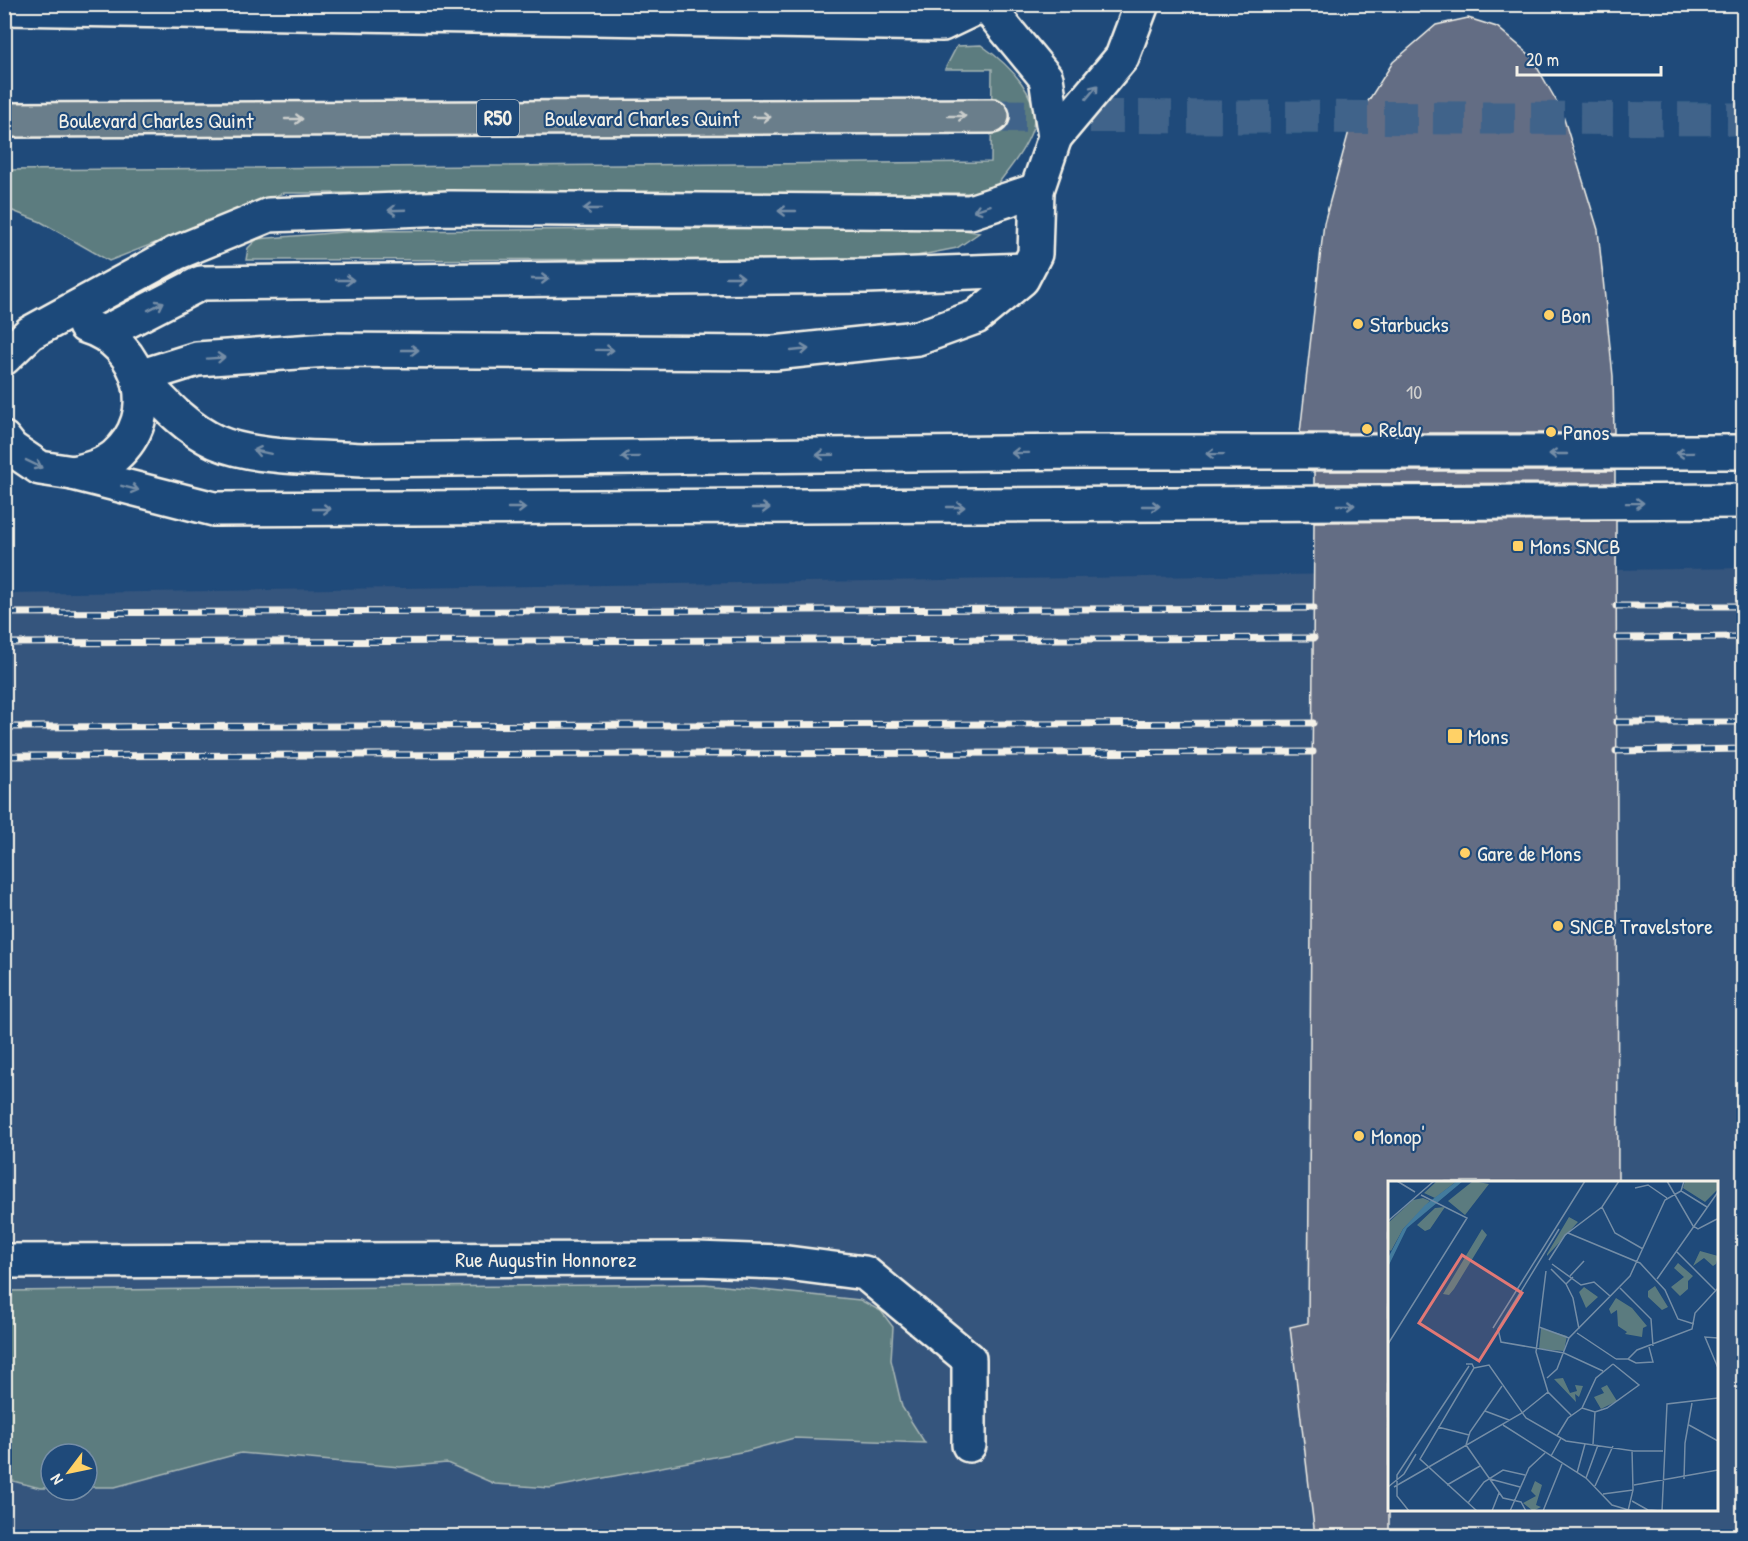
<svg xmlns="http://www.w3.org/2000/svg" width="1748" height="1541" font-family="'Patrick Hand',sans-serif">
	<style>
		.built { fill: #34547d; fill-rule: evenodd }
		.green { fill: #5b7b7f; stroke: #a8b6b4; stroke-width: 1.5 }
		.building { fill: #646d84; stroke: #f4f1e8; stroke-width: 1.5 }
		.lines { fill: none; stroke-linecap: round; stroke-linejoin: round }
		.highway-tunnel { stroke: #3f638a; stroke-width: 33; stroke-dasharray: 33 16; stroke-linecap: butt }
		.minor-casing { stroke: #f4f1e8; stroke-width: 38 }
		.highway-casing { stroke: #f4f1e8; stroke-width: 38 }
		.minor { stroke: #1f4a7a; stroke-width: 33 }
		.highway { stroke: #6b7e8b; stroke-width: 33 }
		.rail-casing { stroke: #f4f1e8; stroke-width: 7 }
		.rail { stroke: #1f4a7a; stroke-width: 4.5; stroke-dasharray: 14; stroke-linecap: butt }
		.oneway { stroke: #748da6 }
		.oneway2 { stroke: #cbcecc }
		.poi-dot { fill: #ffd166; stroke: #1f4a7a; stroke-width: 2 }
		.labels { text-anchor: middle; stroke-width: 4.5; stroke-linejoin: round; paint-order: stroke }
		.number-label { font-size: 20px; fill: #d0d0cf }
		.shield { fill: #1f4a7a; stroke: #b4bfc7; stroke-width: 1.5 }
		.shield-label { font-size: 21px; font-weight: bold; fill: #f4f1e8 }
		.street-label { font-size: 22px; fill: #f4f1e8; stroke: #1f4a7a }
		.poi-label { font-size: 22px; fill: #f4f1e8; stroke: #1f4a7a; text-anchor: start }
		.inset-road { fill: none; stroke: #748da6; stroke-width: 1.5 }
		.view { fill: #e27875; fill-opacity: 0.15; stroke: #e27875; stroke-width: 3 }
		.inset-edge { fill: none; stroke: #f4f1e8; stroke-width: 3 }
	</style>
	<rect width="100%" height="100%" fill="#1f4a7a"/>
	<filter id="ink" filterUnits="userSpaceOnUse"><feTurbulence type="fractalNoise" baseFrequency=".0167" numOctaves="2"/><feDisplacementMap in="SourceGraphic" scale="12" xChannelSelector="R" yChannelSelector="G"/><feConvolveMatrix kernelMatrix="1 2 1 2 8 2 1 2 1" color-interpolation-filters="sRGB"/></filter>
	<g filter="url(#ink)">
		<!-- built -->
		<path class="built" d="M1743 568V1536H5L4 594ZM1390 1182H1716V1510H1390ZM51 1454H87V1490H51Z"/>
		<!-- green -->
		<g class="green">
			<path d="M981 45C1007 63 1047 99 1030 135 1021 156 1005 174 991 193H283L109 261 41 222 5 208 4 170 991 162 992 69H945L957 46Z"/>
			<polygon points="950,227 979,233 957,248 901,259 246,260 248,248 257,239 356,231"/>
			<polygon points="705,1284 860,1300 881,1311 893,1327 891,1360 902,1407 925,1443 794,1438 746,1451 551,1488 495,1484 447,1463 400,1467 241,1453 115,1487 87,1487 87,1454 51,1454 51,1488 40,1488 5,1479 5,1291"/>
		</g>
		<!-- building -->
		<g class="building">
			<polygon points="1468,18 1497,27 1530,55 1561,109 1598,230 1613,376 1614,433 1300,433 1324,223 1349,131 1393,62 1436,25"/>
			<polygon points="1308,471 1615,471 1615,483 1314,484 1314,472"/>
			<polygon points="1616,520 1618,1182 1389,1182 1389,1536 1315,1536 1290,1327 1308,1323 1314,522"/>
		</g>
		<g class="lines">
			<!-- highway-tunnel -->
			<polyline class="highway-tunnel" points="992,116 1744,119"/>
			<defs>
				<g id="minor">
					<polyline points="4,8 942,24 984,4"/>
					<polyline points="1055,137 1122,57 1142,4"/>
					<polyline points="104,333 201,283 866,276 1026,270"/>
					<polyline points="4,358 30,333 176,253 269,215 450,208 970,212 1037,190"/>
					<path d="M139 377C162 401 185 428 216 442 255 459 319 457 362 460L1082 452H1744"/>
					<polyline points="139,377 197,359 328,350 774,353 918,338 976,317 1022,279 1035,254 1037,190 1055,137 1046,78 985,4"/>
					<polyline points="4,439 12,449 40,468 73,473 214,509 1744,501"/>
					<path d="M73 473C88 470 103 466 115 456 162 415 142 343 85 326"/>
					<polyline points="4,1261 697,1259 780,1262 865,1273 969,1359 969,1445"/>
				</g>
				<polyline id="highway" points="4,120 992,116"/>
			</defs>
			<!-- minor casing -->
			<use href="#minor" class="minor-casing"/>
			<!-- highway casing -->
			<use href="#highway" class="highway-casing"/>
			<!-- minor -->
			<use href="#minor" class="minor"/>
			<!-- highway -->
			<use href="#highway" class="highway"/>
			<defs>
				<g id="rail">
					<polyline points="1616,606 1744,606"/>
					<polyline points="4,613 1314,608"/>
					<polyline points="1617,638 1744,637"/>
					<polyline points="4,643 1314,638"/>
					<polyline points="1616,722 1744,722"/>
					<polyline points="4,727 1313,723"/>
					<polyline points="1616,751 1744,749"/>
					<polyline points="4,756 1313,752"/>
				</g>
			</defs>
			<!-- rail casing -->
			<use href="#rail" class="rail-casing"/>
			<!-- rail -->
			<use href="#rail" class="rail"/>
		</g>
		<!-- one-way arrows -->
		<defs><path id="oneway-shaft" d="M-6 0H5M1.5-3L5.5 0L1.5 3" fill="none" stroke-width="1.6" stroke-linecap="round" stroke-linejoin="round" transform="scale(1.5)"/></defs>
		<g class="oneway">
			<use href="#oneway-shaft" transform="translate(1092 92) rotate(-50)"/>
			<use href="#oneway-shaft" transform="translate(982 208) rotate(162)"/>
			<use href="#oneway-shaft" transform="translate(592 209) rotate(-180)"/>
			<use href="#oneway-shaft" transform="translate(397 210) rotate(178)"/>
			<use href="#oneway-shaft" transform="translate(787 211) rotate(-180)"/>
			<use href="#oneway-shaft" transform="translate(735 277)"/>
			<use href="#oneway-shaft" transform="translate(540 279)"/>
			<use href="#oneway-shaft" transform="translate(345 280)"/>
			<use href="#oneway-shaft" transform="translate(156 306) rotate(-27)"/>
			<use href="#oneway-shaft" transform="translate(410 350)"/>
			<use href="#oneway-shaft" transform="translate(605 350) rotate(1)"/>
			<use href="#oneway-shaft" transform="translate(800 350) rotate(-6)"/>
			<use href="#oneway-shaft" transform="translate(216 358) rotate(-4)"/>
			<use href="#oneway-shaft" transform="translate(262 452) rotate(-168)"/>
			<use href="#oneway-shaft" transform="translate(1020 453) rotate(179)"/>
			<use href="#oneway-shaft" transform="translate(1685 453) rotate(179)"/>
			<use href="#oneway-shaft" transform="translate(1215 454) rotate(-179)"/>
			<use href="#oneway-shaft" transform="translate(1558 454) rotate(180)"/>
			<use href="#oneway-shaft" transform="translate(825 455) rotate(179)"/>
			<use href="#oneway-shaft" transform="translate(630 457) rotate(179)"/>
			<use href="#oneway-shaft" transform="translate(34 464) rotate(26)"/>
			<use href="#oneway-shaft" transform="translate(130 488) rotate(14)"/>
			<use href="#oneway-shaft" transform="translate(1635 503) rotate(-1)"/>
			<use href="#oneway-shaft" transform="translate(1346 505)"/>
			<use href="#oneway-shaft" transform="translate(1151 506)"/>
			<use href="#oneway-shaft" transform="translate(956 507)"/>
			<use href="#oneway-shaft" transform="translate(517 508)"/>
			<use href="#oneway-shaft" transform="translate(761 508)"/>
			<use href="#oneway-shaft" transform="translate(322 509)"/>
		</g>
		<g class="oneway2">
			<use href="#oneway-shaft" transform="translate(957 116)"/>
			<use href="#oneway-shaft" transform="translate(762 117)"/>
			<use href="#oneway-shaft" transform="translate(294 119)"/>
		</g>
	</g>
	<!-- markers -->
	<g class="poi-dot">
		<circle cx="1549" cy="315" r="6"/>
		<circle cx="1358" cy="324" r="6"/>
		<circle cx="1367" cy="429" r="6"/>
		<circle cx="1551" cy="432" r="6"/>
		<rect x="1512" y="540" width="12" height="12" rx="3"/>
		<rect x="1447" y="728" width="16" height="16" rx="3"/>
		<circle cx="1465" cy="853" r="6"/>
		<circle cx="1558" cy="926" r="6"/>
		<circle cx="1359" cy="1136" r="6"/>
	</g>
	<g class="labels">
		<!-- number labels -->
		<g class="number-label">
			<text x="1414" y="399">10</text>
		</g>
		<!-- shield labels -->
		<rect class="shield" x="477" y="100" width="42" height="36" rx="4.5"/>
		<g class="shield-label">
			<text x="498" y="125">R50</text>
		</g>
		<!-- street labels -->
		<g class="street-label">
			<text x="642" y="126">Boulevard Charles Quint</text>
			<text x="156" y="128">Boulevard Charles Quint</text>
			<text x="546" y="1267">Rue Augustin Honnorez</text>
		</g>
		<!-- poi labels -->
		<g class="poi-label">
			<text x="1561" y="323">Bon</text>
			<text x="1370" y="332">Starbucks</text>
			<text x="1379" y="437">Relay</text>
			<text x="1563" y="440">Panos</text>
			<text x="1530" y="554">Mons SNCB</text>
			<text x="1468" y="744">Mons</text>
			<text x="1477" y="861">Gare de Mons</text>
			<text x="1570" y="934">SNCB Travelstore</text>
			<text x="1371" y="1144">Monop'</text>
		</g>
	</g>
	<!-- overview -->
	<g transform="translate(1388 1181)">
		<rect width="330" height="330" fill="#1f4a7a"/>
		<path d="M49 0H69L47 17 36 12ZM85 0 101 3 77 34 60 20ZM297 0H330V8L317 21 295 7ZM35 17 42 20 15 48 3 70 0 68V42L25 19ZM57 26 42 48 37 50 29 44 47 27ZM181 36 190 41 159 75V73ZM94 48 99 54 66 108 61 114 55 113ZM312 70 330 75 328 83 325 85 316 77 305 85ZM290 82 305 95 300 100V108L292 115 283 106 296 96 286 87ZM267 105 280 126 274 129 260 116V110ZM196 106 210 116 198 127 191 111ZM228 117 244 127 259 145 255 147 254 156 237 153 239 151 230 145 229 129 223 133 221 128ZM153 147 179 155 176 170 151 168ZM175 197 182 212 189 210 187 204 195 205 191 216 187 213 188 221 166 198ZM219 204 229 220 213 228 206 216 216 212 213 207ZM147 300 154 304 148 324 153 326 145 330 135 322 148 315 143 310Z" fill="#5b7b7f"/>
		<path d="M69 0H75L19 47 0 86V77L15 48 37 24Z" fill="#437b9d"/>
		<path class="inset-road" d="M9 0 27 11M279 0 305 45 310 48 329 38M296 0 293 10 319 26M247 7 260 4 279 17M214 26 227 52 255 68M0 40 46 0M171 48 110 148 113 161 176 172 215 190M180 52 252 82 277 109 290 138 306 143M289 71 327 109M161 79 177 54 214 26 231 0M164 83 193 104 206 101 222 115M163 88 178 103 185 96M158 90 148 171 160 211 183 234M182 95 196 80M269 98 330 11M178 103 185 117 191 148M232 107 263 138 265 165M151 146 181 157M105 147 197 0M189 152 228 178M330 157 317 156 330 187M0 163 79 37 33 14M228 178H240L249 169 304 148 307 132 330 107M240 178 248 182 265 181 261 166M78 183H84L86 187 32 278 89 330M86 187 101 184 138 237 178 260 246 270H275M159 197 169 188 181 157 242 95 277 19 293 10M194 227 207 231 219 227 251 204 225 183M97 230 121 239M115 244 198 297 224 324 244 330M301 244 330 260M50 246 81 254M169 255 180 237 194 227 208 197 225 183M205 263 207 231M78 264 115 317 133 321 138 330M78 264 82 251 114 205M163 275 173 257M39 287 134 232 160 211M189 292 197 263M198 297 210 264M102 298 132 306M296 298 297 262 304 222M59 304 92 285M246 304 330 289M207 305 225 265M0 306 16 293 28 273M6 306 39 287M215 313 245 309M244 320 260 329 273 330M80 322 96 301 115 289 137 294M21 330 9 315V294L81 185M104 330 111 312M122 330 141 287 157 272M155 330 174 283M240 330 245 309 244 269M274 330 279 223 330 217"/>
		<path class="view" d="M74 74 134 112 91 180 31 142Z"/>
		<rect width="330" height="330" class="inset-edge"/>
	</g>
	<!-- margin -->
	<rect width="1748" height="1541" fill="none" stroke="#1f4a7a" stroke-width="24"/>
	<rect x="12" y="12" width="1724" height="1517" fill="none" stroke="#f4f1e8" stroke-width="2" filter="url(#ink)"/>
	<!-- north arrow -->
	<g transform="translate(69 1472) rotate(238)"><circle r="28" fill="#1f4a7a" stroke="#748da6" stroke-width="1.5"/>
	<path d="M0-4.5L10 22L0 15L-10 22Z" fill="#ffd166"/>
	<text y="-9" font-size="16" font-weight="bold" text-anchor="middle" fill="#f4f1e8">N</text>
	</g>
	<!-- scale -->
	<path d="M1517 66v9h144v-9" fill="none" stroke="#f4f1e8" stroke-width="3"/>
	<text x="1526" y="66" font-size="18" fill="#f4f1e8" stroke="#1f4a7a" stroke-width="4.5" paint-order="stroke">20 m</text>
</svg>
